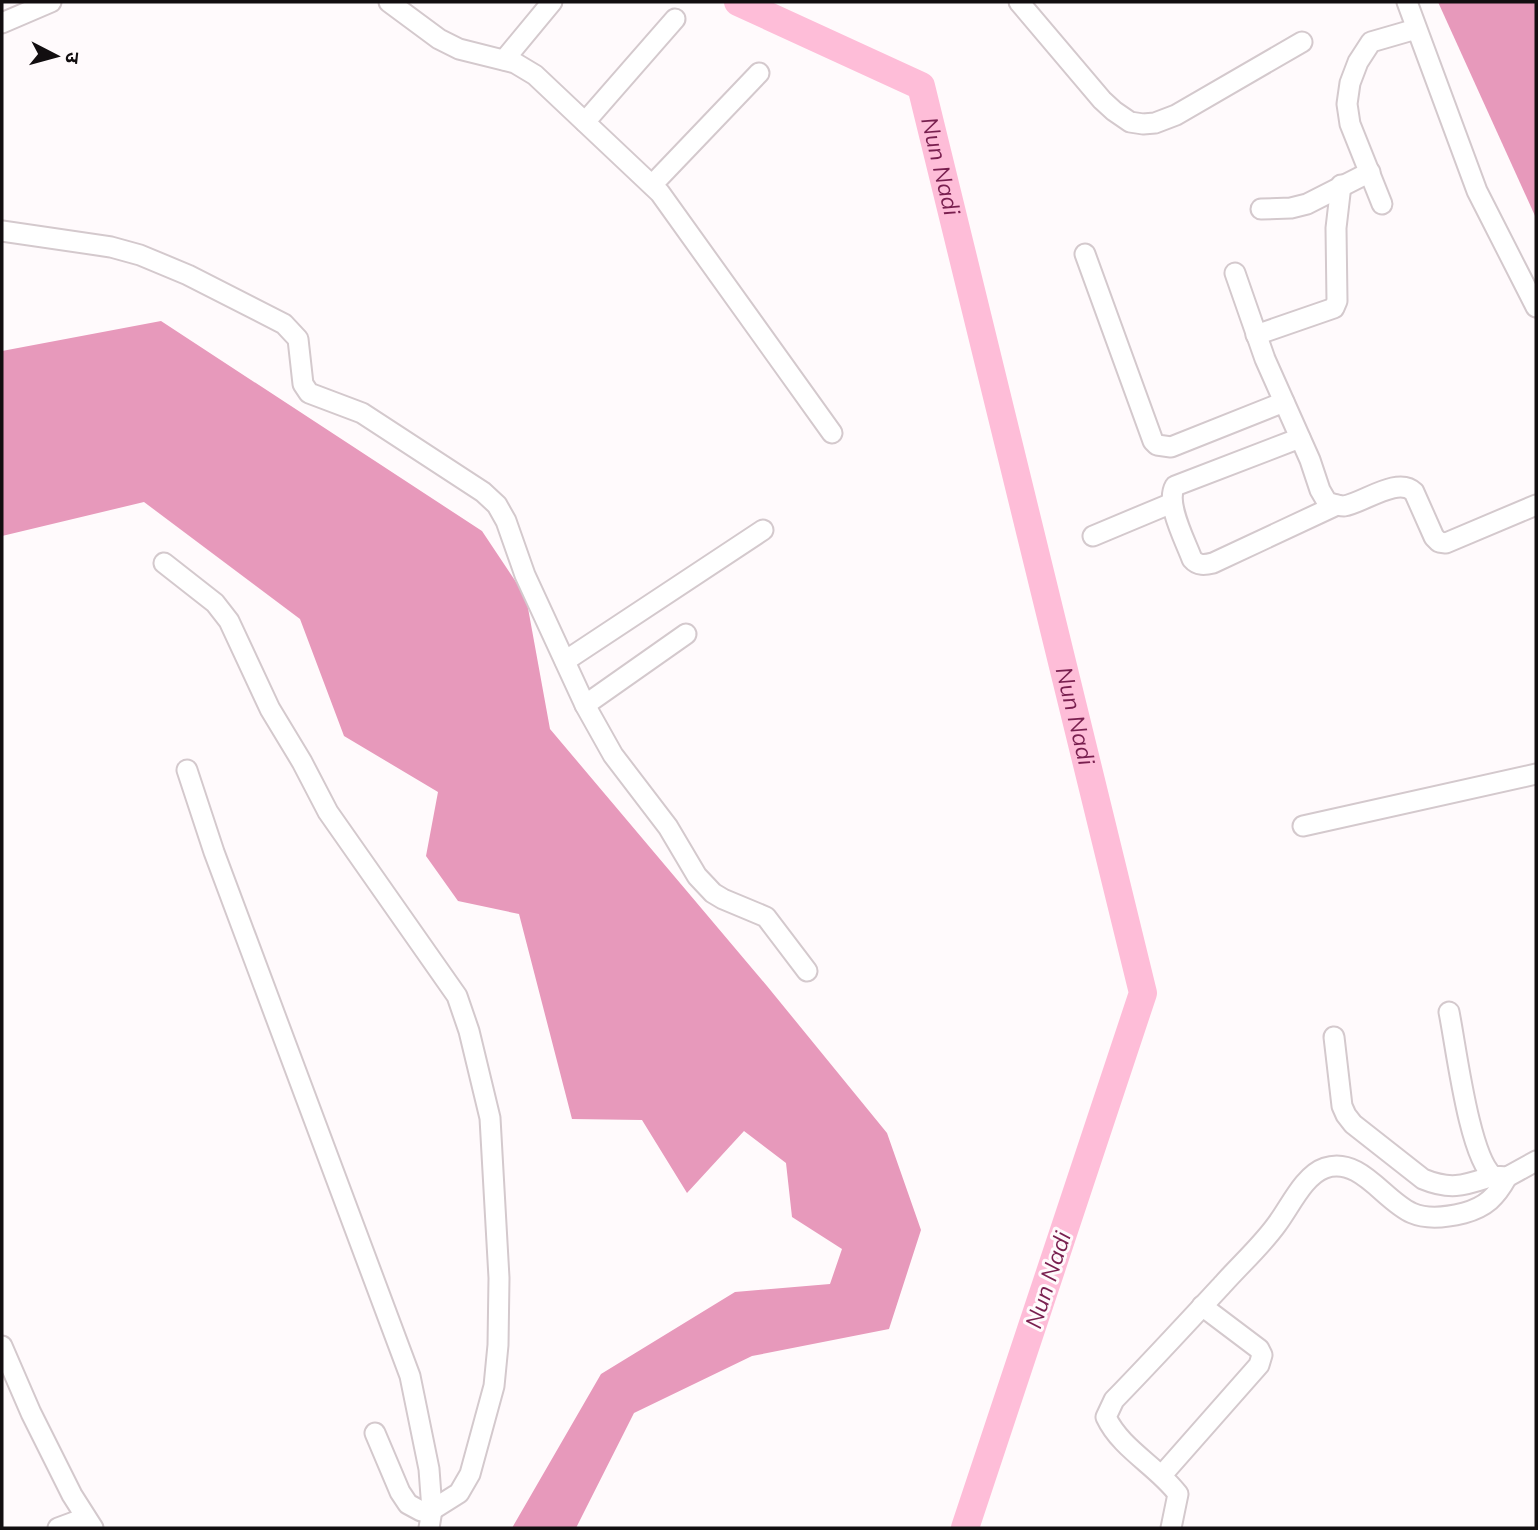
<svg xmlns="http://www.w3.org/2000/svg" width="1538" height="1530" font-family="Mulish,'Noto Sans Devanagari',sans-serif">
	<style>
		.forest { fill: #e799bb }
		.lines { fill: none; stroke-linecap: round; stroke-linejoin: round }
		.river { stroke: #febdd8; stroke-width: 28 }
		.minor-casing { stroke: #d4c9cd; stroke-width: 23 }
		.minor { stroke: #fff; stroke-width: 19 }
		.labels { text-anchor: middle; stroke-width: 6; stroke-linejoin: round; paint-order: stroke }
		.water-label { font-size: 23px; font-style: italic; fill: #791f4f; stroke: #fffafc }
	</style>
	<rect width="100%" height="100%" fill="#fffafc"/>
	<!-- forest -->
	<g class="forest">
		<polygon points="1438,2 1536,2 1536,218"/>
		<polygon points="161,321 482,531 526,597 550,729 767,986 887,1133 921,1230 889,1329 752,1356 634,1413 576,1528 512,1528 601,1374 735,1292 830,1284 842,1249 792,1217 786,1163 744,1131 687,1193 642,1120 572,1119 519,914 458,901 426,856 438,792 344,736 300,619 144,502 2,536 2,351"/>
	</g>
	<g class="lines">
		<!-- river -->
		<path class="river" id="s1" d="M738 2 921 86 1143 993 965 1528"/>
		<defs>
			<g id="minor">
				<polyline points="389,2 439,39 459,49 515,63 535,75 660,193 832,433"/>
				<polyline points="1019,2 1102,100 1114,111 1130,122 1143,124 1155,123 1176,115 1302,42"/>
				<polyline points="1407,2 1477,191 1536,307"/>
				<polyline points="2,23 51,2"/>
				<polyline points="504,60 552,2"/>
				<polyline points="585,122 675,19"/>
				<polyline points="652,185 759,73"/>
				<polyline points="1382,204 1350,124 1347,104 1350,83 1358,62 1371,42 1416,29"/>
				<polyline points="1261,209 1291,208 1307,204 1370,172"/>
				<polyline points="2,231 111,247 140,255 188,275 284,324 298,339 303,384 309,393 362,413 483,492 497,505 506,521 525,575 585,705 613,755 668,827 697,876 713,893 723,899 766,917 807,971"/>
				<polyline points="1085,254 1153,441 1157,445 1171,447 1284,402"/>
				<path d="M1235 273 1265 359 1310 460 1320 490 1327 502C1333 504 1338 506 1344 506 1363 503 1398 476 1414 492L1434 537 1439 542 1446 543 1536 505"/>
				<polyline points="1256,335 1334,308 1337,301 1336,228 1341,185"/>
				<path d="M1300 438 1175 486C1165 503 1185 540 1192 559 1198 566 1205 565 1213 563L1337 505"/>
				<polyline points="1093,536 1172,503"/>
				<polyline points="164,563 215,603 229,621 270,709 302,762 328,812 457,996 469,1031 490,1118 499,1278 498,1345 494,1386 470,1474 459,1493 432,1510 421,1511 408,1504 400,1492 375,1433"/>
				<polyline points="565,661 763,530"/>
				<polyline points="585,705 686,634"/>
				<polyline points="187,770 214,852 410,1376 429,1469 432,1510 429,1528"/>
				<polyline points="1303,826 1536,774"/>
				<path d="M1449 1012C1456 1046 1469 1156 1493 1176L1507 1177 1536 1161"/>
				<path d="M1334 1037 1342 1106 1346 1115 1353 1124 1423 1179C1452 1191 1465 1185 1493 1176"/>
				<polyline points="2,1346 31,1413 72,1495 93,1528"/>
				<polyline points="1162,1475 1259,1365 1262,1355 1259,1349 1202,1306"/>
				<polyline points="58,1528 85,1518"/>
				<path d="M1171 1528 1178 1494C1157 1466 1121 1449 1106 1417L1114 1400C1151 1362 1187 1323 1224 1283 1241 1264 1262 1245 1277 1224 1290 1207 1304 1175 1325 1168 1360 1156 1384 1201 1412 1213 1428 1220 1448 1217 1464 1213 1486 1207 1496 1197 1507 1177"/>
			</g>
		</defs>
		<!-- minor casing -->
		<use href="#minor" class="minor-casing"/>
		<!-- minor -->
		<use href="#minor" class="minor"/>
	</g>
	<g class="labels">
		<!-- water labels -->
		<g class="water-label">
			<text dy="8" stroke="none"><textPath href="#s1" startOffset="284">Nun Nadi</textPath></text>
			<text dy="8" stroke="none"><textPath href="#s1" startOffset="850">Nun Nadi</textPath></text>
			<text transform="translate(1048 1280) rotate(-72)" y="8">Nun Nadi</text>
		</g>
	</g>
	<!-- border -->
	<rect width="1538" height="1530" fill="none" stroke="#120e10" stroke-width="7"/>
	<!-- north arrow -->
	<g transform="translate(56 56) rotate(96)" stroke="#fffafc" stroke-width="5" paint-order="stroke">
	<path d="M0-5L12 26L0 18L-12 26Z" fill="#120e10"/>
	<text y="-10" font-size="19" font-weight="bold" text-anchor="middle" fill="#120e10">उ</text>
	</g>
</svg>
